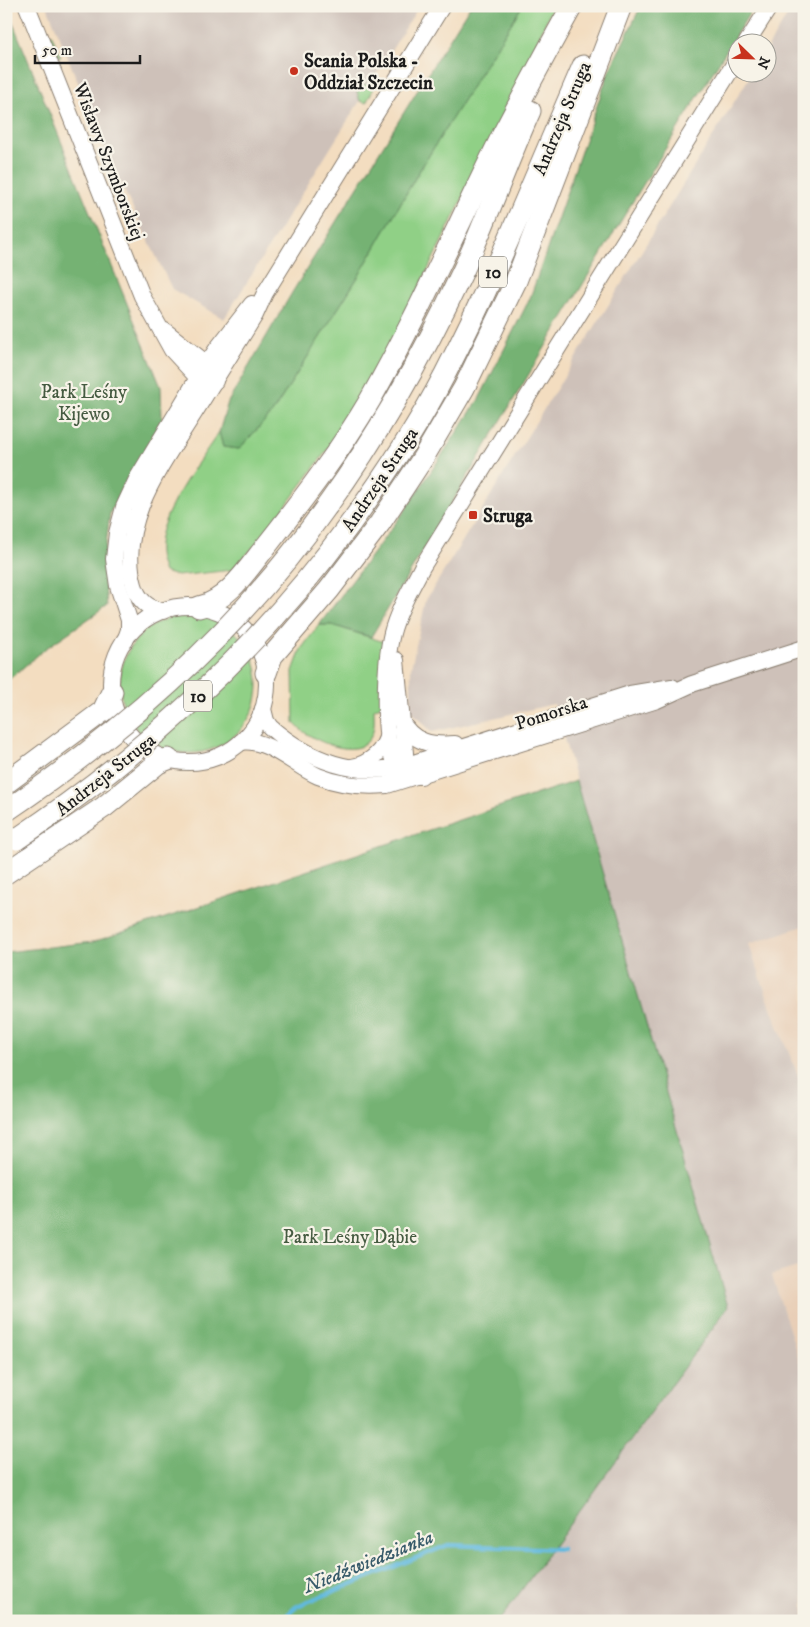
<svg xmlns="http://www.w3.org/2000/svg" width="810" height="1627" font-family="'IM FELL DW Pica',serif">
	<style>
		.built { fill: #e8ceb6 }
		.industrial { fill: #cec1b9 }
		.green { fill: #90d086; stroke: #567651 }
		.forest { fill: #74b273; stroke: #486748 }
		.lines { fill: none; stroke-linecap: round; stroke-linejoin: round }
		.stream { stroke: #61b9de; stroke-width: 4.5 }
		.minor-casing { stroke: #887c6e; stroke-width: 18 }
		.major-casing { stroke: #887c6e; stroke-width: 23 }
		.minor { stroke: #fff; stroke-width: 16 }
		.major { stroke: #fff; stroke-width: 21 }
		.major-bridge-casing { stroke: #887c6e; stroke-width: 23; stroke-linecap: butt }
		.major-bridge { stroke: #fff; stroke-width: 21 }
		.poi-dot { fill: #c8321e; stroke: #f7f3e8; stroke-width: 2 }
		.labels { text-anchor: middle; stroke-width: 4.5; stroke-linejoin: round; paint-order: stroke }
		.shield { fill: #f7f3e8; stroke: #5e5c59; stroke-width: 1 }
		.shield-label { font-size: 18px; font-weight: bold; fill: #1c1c1c }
		.poi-label { font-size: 19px; font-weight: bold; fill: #1c1c1c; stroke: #f7f3e8; text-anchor: start }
		.street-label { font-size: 19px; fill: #1c1c1c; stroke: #f7f3e8 }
		.park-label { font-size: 19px; fill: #455b41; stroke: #f7f3e8 }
		.water-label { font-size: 20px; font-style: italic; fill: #385b6a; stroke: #f7f3e8 }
	</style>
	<rect width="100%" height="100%" fill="#f7f3e8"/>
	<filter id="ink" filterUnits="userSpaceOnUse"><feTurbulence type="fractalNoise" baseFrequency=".02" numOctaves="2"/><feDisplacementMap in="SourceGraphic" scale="10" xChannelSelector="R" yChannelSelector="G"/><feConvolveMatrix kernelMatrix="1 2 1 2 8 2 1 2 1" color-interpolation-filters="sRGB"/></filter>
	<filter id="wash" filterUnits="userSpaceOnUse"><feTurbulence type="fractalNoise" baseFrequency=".0096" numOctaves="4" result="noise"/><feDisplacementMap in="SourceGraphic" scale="20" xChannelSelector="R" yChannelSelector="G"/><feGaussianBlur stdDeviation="1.12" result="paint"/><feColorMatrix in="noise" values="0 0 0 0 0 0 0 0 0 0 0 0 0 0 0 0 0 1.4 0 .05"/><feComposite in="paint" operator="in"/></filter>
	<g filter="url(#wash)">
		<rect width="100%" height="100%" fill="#f3ddc0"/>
		<!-- built -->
		<g class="built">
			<polygon points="804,926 804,1090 774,1016 749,943"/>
			<polygon points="804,1265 804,1376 772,1275"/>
		</g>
		<!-- industrial -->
		<g class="industrial">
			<polygon points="47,6 419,6 224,319 172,289 111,164"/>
			<polygon points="793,6 804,6 804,683 801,685 804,694 804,926 749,944 774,1016 804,1090 804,1265 772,1275 804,1376 804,1621 497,1621 502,1617 728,1307 554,704 432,732 411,711 411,668 426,600 752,73 768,72 768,47"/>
		</g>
		<!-- green -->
		<g class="green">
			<path d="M522 6H553L511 99 393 341 331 445 260 540 232 570 177 576 164 572C162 566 159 560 159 553 155 518 200 461 219 432L223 447 239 449 272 413 358 277 418 173Z"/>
			<polygon points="51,33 61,57 54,55 49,41"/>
			<polygon points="367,84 374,88 366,103 360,101 357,92 361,87"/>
			<circle cx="189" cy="684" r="69"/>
			<path d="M319 625H332L384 642 382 705 374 709C374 721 376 733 367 742 351 759 306 738 294 723L293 671 301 649Z"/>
		</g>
		<!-- forest -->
		<g class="forest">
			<polygon points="6,6 161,387 162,419 110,513 103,568 107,606 45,649 6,682"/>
			<polygon points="470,6 522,6 418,173 358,277 272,413 239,449 223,447 219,432 228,402 293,291"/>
			<polygon points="641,6 754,6 630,206 371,637 332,625 319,625 406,509 479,399 530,298 609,71"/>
			<polygon points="576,781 728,1307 502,1617 497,1621 6,1621 6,952 93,942"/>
		</g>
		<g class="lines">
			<!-- stream -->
			<polyline class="stream" points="281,1621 297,1606 448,1545 562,1549"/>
		</g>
	</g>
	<g filter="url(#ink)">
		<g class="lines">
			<defs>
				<g id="minor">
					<polyline points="27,6 142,296 172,350 198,378 206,382 215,381"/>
					<polyline points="747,42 770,6"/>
					<polyline points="165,331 207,364 213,374"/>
					<circle cx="189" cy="684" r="78"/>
					<path d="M163 611C147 609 138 599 134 585 116 522 165 460 196 410 216 378 235 347 255 315L265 293 442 6"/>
					<polyline points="125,641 129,630 129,620 118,586 114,559 117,533 124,507 137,479 198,378 217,349 252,304"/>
					<polyline points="396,660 405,753 405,762 401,775"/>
					<path d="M263 709 266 721 270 727C308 760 357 779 407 765L630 694 672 687"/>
					<path d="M400 719C412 743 432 746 455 744"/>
					<path d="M241 742C266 737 295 766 318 776 340 785 364 787 387 785L657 700 692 684 804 648"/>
					<path d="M352 767C369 764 385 751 388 733"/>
					<path d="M421 776C410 776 398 770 393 759 382 734 385 661 392 633 398 610 411 589 422 567L738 58"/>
				</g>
				<g id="major">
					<path d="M327 506C380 433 424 354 462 273 487 220 506 164 530 111"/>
					<path d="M350 524C385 476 418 426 445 374 497 274 538 169 583 66"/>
					<path d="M199 607C228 601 249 567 267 545 304 498 340 451 370 400 419 314 458 224 502 136 525 92 548 49 572 6"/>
					<polyline points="266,673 272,656 329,590 380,523 423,458 464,388 516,281 621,6"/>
					<polyline points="6,783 103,711 112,692"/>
					<polyline points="6,873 104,807 158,763 168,759"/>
				</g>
			</defs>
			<!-- minor casing -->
			<use href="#minor" class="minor-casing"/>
			<!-- major casing -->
			<use href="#major" class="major-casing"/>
			<!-- minor -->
			<use href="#minor" class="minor"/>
			<!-- major -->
			<use href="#major" class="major"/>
			<defs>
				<g id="major-bridge">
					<path d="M6 811C128 729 242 627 327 506"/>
					<path d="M17 839C145 753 259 649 350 524"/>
				</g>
			</defs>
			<!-- major-bridge casing -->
			<use href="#major-bridge" class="major-bridge-casing"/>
			<!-- major-bridge -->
			<use href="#major-bridge" class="major-bridge"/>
		</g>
	</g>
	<!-- markers -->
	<g class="poi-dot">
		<circle cx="294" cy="71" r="5"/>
		<rect x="468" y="510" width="10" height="10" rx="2.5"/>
	</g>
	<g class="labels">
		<!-- shield labels -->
		<g class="shield">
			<rect x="479" y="256.5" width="28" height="31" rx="4"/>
			<rect x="184" y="680.5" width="28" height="31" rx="4"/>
		</g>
		<g class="shield-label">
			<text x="493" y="278">10</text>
			<text x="198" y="702">10</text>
		</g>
		<!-- poi labels -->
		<g class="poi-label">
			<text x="304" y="67">Scania Polska -<tspan x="304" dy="22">Oddział Szczecin</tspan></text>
			<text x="483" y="522">Struga</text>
		</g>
		<!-- street labels -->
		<g class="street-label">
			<text transform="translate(561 118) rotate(-67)" y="7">Andrzeja Struga</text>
			<text transform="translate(110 161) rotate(69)" y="7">Wisławy Szymborskiej</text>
			<text transform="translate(379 479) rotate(-56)" y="7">Andrzeja Struga</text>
			<text transform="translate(551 712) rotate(-18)" y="7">Pomorska</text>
			<text transform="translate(105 774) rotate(-38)" y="7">Andrzeja Struga</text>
		</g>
		<!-- park labels -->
		<g class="park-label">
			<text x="84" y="398">Park Leśny<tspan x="84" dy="22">Kijewo</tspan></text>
			<text x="350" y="1243">Park Leśny Dąbie</text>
		</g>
		<!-- water labels -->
		<g class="water-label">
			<text transform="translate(368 1561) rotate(-22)" y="7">Niedźwiedzianka</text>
		</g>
	</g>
	<!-- margin -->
	<rect width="810" height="1627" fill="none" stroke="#f7f3e8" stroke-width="25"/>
	<!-- north arrow -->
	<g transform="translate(752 58) rotate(113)"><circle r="24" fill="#f7f3e8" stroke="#9f9d96"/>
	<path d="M0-4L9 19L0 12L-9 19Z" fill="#c8321e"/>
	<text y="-8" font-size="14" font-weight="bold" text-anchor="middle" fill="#1c1c1c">N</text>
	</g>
	<!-- scale -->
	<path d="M35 55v8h105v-8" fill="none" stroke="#1c1c1c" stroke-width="2.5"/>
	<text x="42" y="55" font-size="15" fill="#1c1c1c" stroke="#f7f3e8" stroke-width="4" paint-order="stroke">50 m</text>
</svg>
